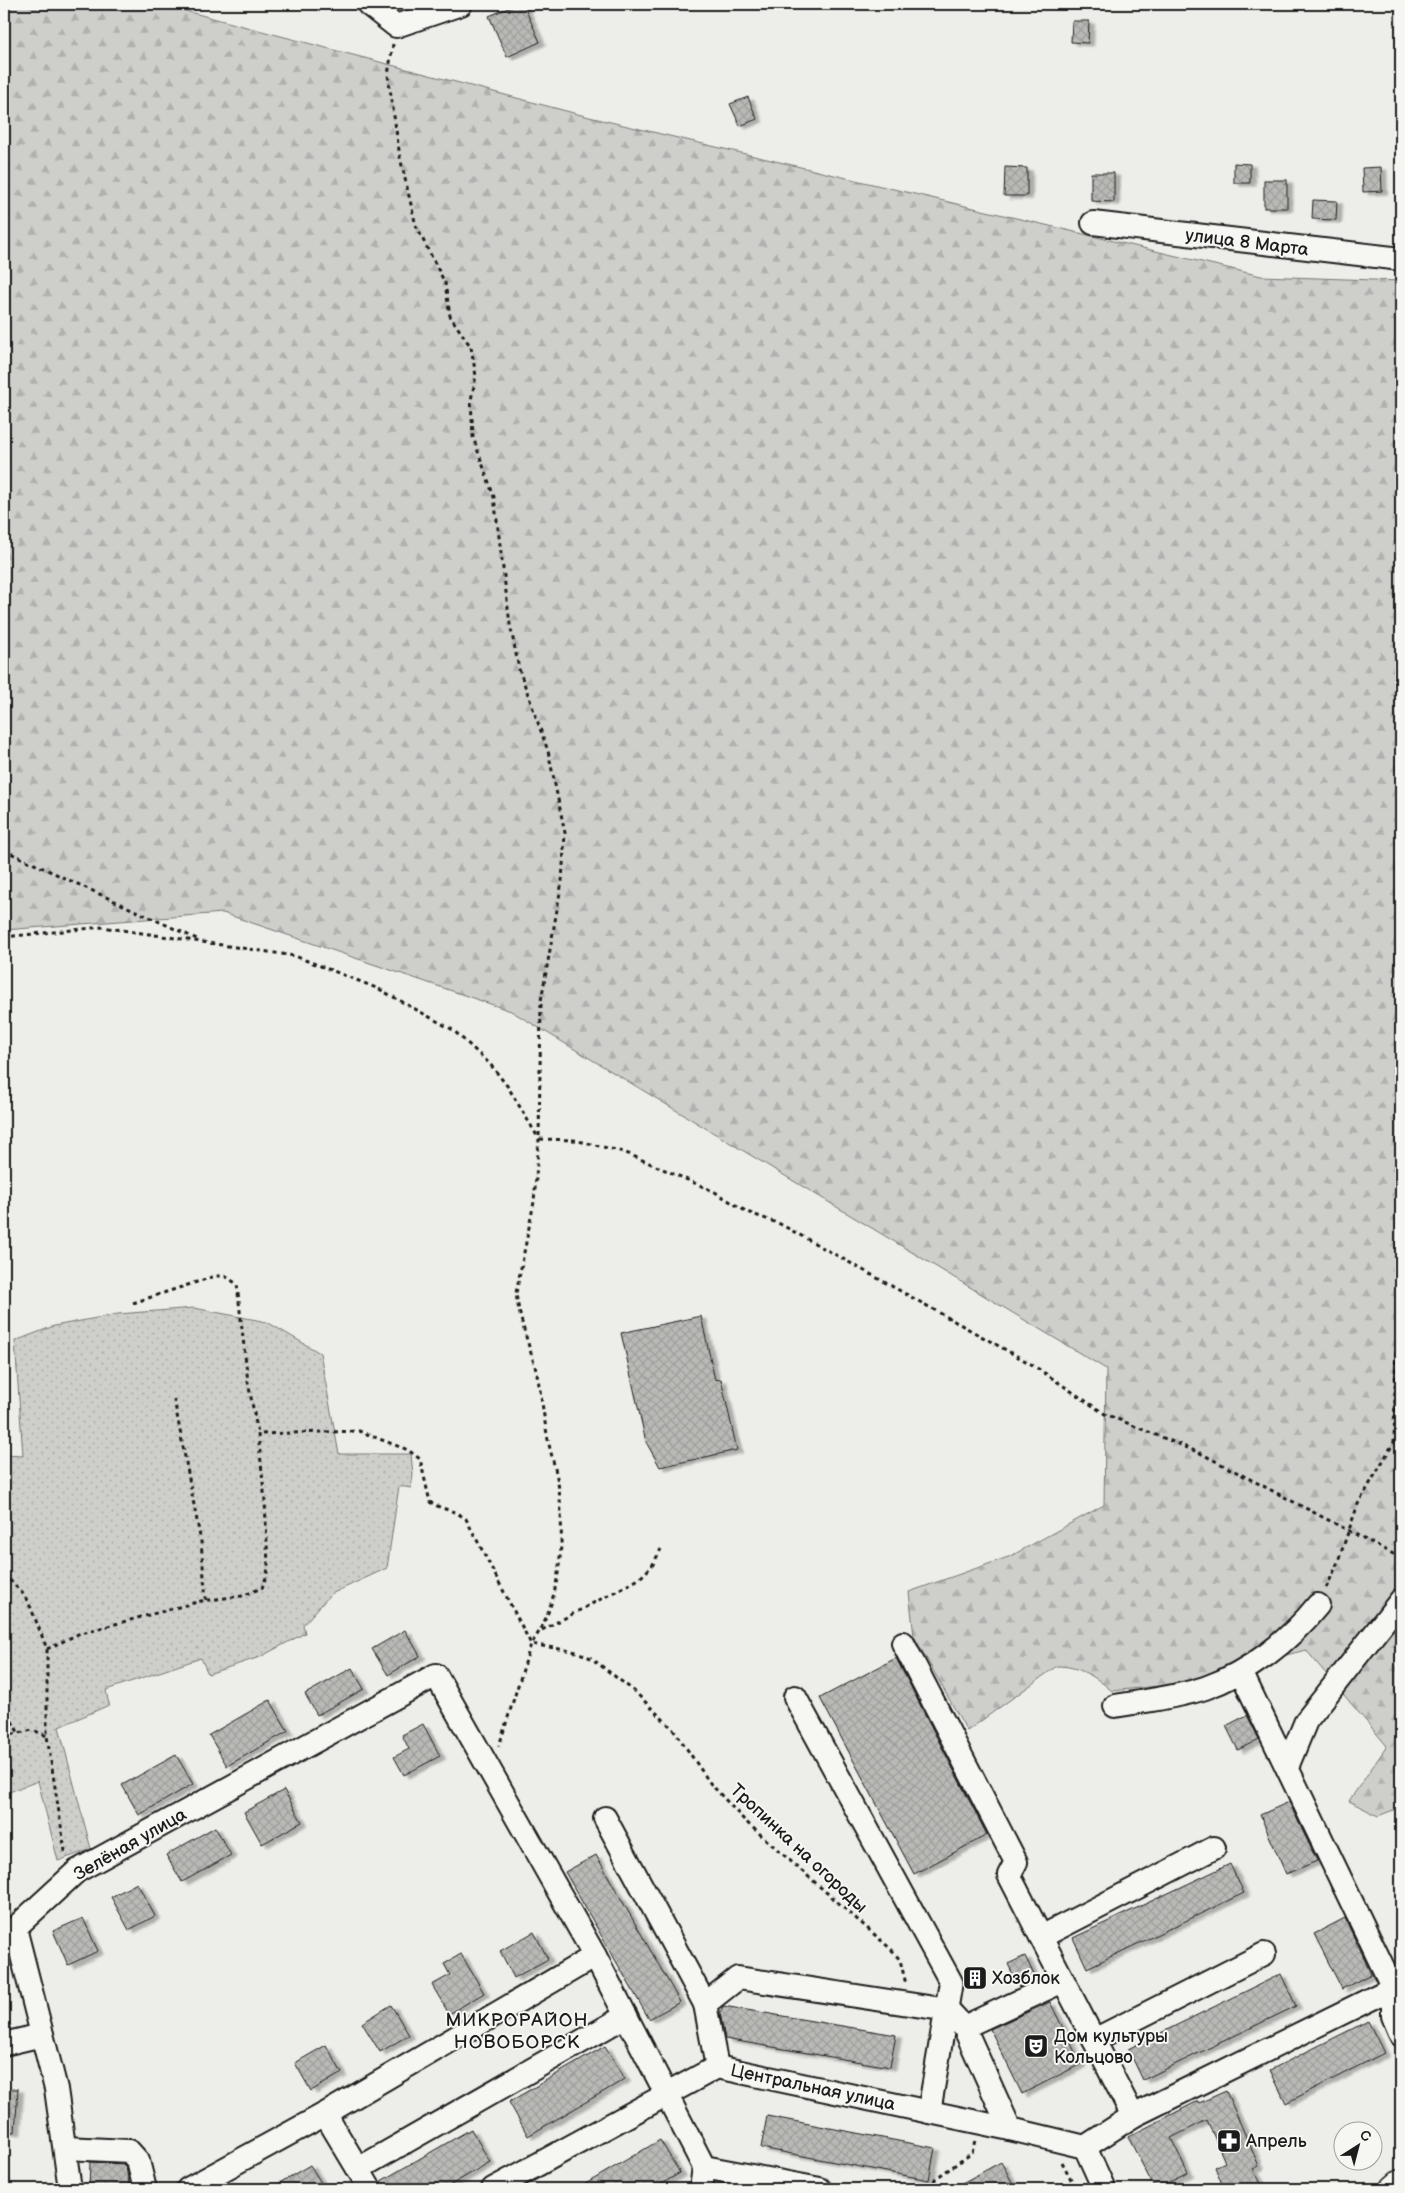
<svg xmlns="http://www.w3.org/2000/svg" width="1405" height="2193" font-family="'Balsamiq Sans',sans-serif">
	<style>
		.forest { fill: url(#forest-firs); stroke: #757574 }
		.garden { fill: url(#garden-dots); stroke: #757574 }
		.building { fill: url(#building-cross-hatch); stroke: #1c1c1c; filter: url(#shadow) }
		.lines { fill: none; stroke-linecap: round; stroke-linejoin: round }
		.minor-casing { stroke: #1c1c1c; stroke-width: 26 }
		.major-casing { stroke: #1c1c1c; stroke-width: 31 }
		.path { stroke: #1c1c1c; stroke-width: 3; stroke-dasharray: 4 4; stroke-linecap: butt }
		.minor { stroke: #f6f6f2; stroke-width: 22 }
		.major { stroke: #f6f6f2; stroke-width: 28 }
		.labels { text-anchor: middle; stroke-width: 4; stroke-linejoin: round; paint-order: stroke }
		.street-label { font-size: 18px; fill: #1c1c1c; stroke: #f6f6f2 }
		.poi-label { font-size: 18px; fill: #1c1c1c; stroke: #f6f6f2; text-anchor: start }
		.neighbourhood-label { font-size: 19px; letter-spacing: 1px; fill: #1c1c1c; stroke: #f6f6f2 }
	</style>
	<defs>
		<pattern id="forest-firs" width="22" height="20" patternUnits="userSpaceOnUse" patternTransform="scale(1.25)"><rect width="22" height="20" fill="#cececb"/><path d="M5 1l3.5 6h-7zM16 11l3.5 6h-7z" fill="#b0b0ae"/></pattern>
		<pattern id="garden-dots" width="8" height="8" patternUnits="userSpaceOnUse" patternTransform="scale(1.25)"><rect width="8" height="8" fill="#cececb"/><path d="M2 2h.1M6 6h.1" fill="none" stroke="#b0b0ae" stroke-width="1.8" stroke-linecap="round"/></pattern>
		<pattern id="building-cross-hatch" width="8" height="8" patternUnits="userSpaceOnUse" patternTransform="scale(1.25)"><rect width="8" height="8" fill="#b9b9b6"/><path d="M0 0l8 8M0 8l8-8" fill="none" stroke="#9e9e9c"/></pattern>
		<filter id="shadow"><feDropShadow dx="5.5" dy="3" stdDeviation="1" flood-color="#0004"/></filter>
	</defs>
	<rect width="100%" height="100%" fill="#edede9"/>
	<filter id="ink" filterUnits="userSpaceOnUse"><feTurbulence type="fractalNoise" baseFrequency=".02" numOctaves="2"/><feDisplacementMap in="SourceGraphic" scale="10" xChannelSelector="R" yChannelSelector="G"/><feConvolveMatrix kernelMatrix="1 2 1 2 8 2 1 2 1" color-interpolation-filters="sRGB"/></filter>
	<g filter="url(#ink)">
		<!-- forest -->
		<path class="forest" d="M4 4H159L585 116 1261 276 1401 281V1807L1378 1816 1349 1801 1387 1746 1306 1650 1167 1685 1112 1691C1096 1677 1079 1666 1057 1666L967 1731 914 1636 909 1592 1011 1556 1104 1505 1106 1369 511 1011 223 913 4 930Z"/>
		<!-- garden -->
		<polygon class="garden" points="194,1308 267,1322 320,1353 339,1454 411,1454 413,1475 411,1488 399,1486 387,1568 331,1594 303,1625 305,1633 260,1657 208,1674 201,1658 106,1690 109,1705 59,1727 91,1849 58,1861 38,1781 4,1794 4,1455 23,1456 15,1341 54,1326 118,1314"/>
		<!-- building -->
		<g class="building">
			<polygon points="518,4 523,4 540,42 507,57 489,16"/>
			<polygon points="1072,21 1089,21 1088,43 1071,42"/>
			<polygon points="748,97 757,119 740,126 730,104"/>
			<polygon points="1234,163 1250,164 1250,183 1234,183"/>
			<polygon points="1005,167 1027,168 1027,196 1004,196"/>
			<polygon points="1381,167 1382,191 1363,192 1362,168"/>
			<polygon points="1091,173 1114,173 1114,202 1091,201"/>
			<rect x="1264" y="180" width="23" height="28"/>
			<polygon points="1313,200 1337,201 1336,220 1312,219"/>
			<polygon points="701,1316 715,1380 721,1379 737,1450 660,1467 646,1442 621,1333"/>
			<polygon points="405,1630 420,1656 388,1675 372,1649"/>
			<polygon points="896,1658 987,1835 914,1874 820,1698"/>
			<polygon points="352,1668 364,1689 317,1715 305,1694"/>
			<polygon points="270,1700 288,1731 227,1766 209,1735"/>
			<polygon points="1247,1715 1259,1739 1238,1750 1226,1726"/>
			<polygon points="423,1724 440,1756 404,1775 394,1757 409,1749 402,1735"/>
			<polygon points="176,1755 193,1784 139,1815 122,1785"/>
			<polygon points="284,1790 302,1822 262,1844 244,1812"/>
			<polygon points="1289,1802 1317,1861 1286,1874 1260,1815"/>
			<polygon points="215,1827 231,1855 182,1882 166,1855"/>
			<polygon points="596,1855 680,2002 649,2019 565,1872"/>
			<polygon points="1230,1864 1244,1893 1087,1968 1073,1938"/>
			<polygon points="137,1883 155,1916 129,1930 111,1897"/>
			<polygon points="83,1918 98,1951 68,1965 53,1931"/>
			<polygon points="1345,1918 1371,1974 1342,1989 1314,1934"/>
			<polygon points="534,1932 548,1959 514,1978 500,1951"/>
			<polygon points="461,1954 484,1993 449,2014 432,1985 450,1975 444,1964"/>
			<polygon points="1025,1956 1036,1979 1019,1987 1008,1964"/>
			<polygon points="1281,1974 1296,2006 1143,2080 1128,2049"/>
			<polygon points="1050,2002 1081,2064 1022,2094 990,2029"/>
			<polygon points="391,2005 409,2035 380,2052 362,2023"/>
			<polygon points="723,2006 896,2035 890,2067 725,2039 720,2013"/>
			<polygon points="1368,2021 1384,2053 1286,2103 1270,2070"/>
			<polygon points="326,2045 342,2073 311,2091 295,2063"/>
			<polygon points="605,2046 625,2079 528,2136 509,2102"/>
			<polygon points="4,2089 18,2089 15,2132 4,2131"/>
			<polygon points="1226,2091 1259,2166 1253,2169 1264,2189 1224,2189 1215,2167 1225,2162 1207,2120 1171,2138 1188,2173 1155,2189 1128,2137 1198,2101 1199,2103"/>
			<polygon points="767,2116 935,2148 929,2180 761,2148"/>
			<polygon points="471,2129 490,2162 444,2189 383,2189 381,2181"/>
			<polygon points="660,2140 680,2173 653,2189 577,2189"/>
			<polygon points="90,2162 123,2164 126,2167 130,2189 89,2189"/>
			<polygon points="1001,2162 1016,2189 951,2189"/>
			<polygon points="310,2165 325,2189 269,2189"/>
		</g>
		<g class="lines">
			<defs>
				<g id="minor">
					<polyline points="368,4 396,26 461,4"/>
					<polyline points="1093,223 1401,259"/>
					<polyline points="903,1643 1016,1862 1009,1875 1133,2116"/>
					<polyline points="1241,1672 1393,1988 1393,2016 1401,2035"/>
					<polyline points="795,1697 951,1982 929,2112"/>
					<path d="M1115 1706C1143 1701 1179 1697 1205 1688 1250 1672 1289 1641 1318 1605"/>
					<polyline points="1287,1767 1306,1721 1401,1600"/>
					<polyline points="605,1818 705,2004 717,2067"/>
					<polyline points="1041,1937 1214,1848"/>
					<polyline points="705,2004 738,1978 948,2010 964,2027 1063,1981"/>
					<polyline points="964,2027 1010,2129"/>
					<polyline points="1094,2040 1264,1954"/>
					<polyline points="4,2044 42,2035"/>
					<polyline points="325,2114 370,2189"/>
					<polyline points="1085,2147 1133,2116 1401,1984"/>
					<polyline points="65,2148 129,2151 138,2161 145,2189"/>
					<polyline points="358,2169 626,2016"/>
					<polyline points="70,2189 56,2089 15,1928 77,1871 436,1675 595,1956 704,2167 820,2189"/>
					<polyline points="188,2189 325,2114 595,1956"/>
					<polyline points="493,2189 717,2067 1010,2129 1085,2147 1104,2189"/>
					<polyline points="701,2189 704,2167"/>
				</g>
				<polyline id="major" points="1395,2189 1401,2184"/>
			</defs>
			<!-- minor casing -->
			<use href="#minor" class="minor-casing"/>
			<!-- major casing -->
			<use href="#major" class="major-casing"/>
			<!-- path -->
			<g class="path">
				<polyline points="393,44 388,75 400,157 416,226 445,283 450,316 471,347 476,376 471,400 473,437 494,497 510,624 519,669 548,751 565,833 562,881 541,1001 539,1139 574,1140 624,1152 715,1192 747,1212 780,1224 845,1260 1031,1364 1105,1414 1200,1453 1401,1558"/>
				<polyline points="4,850 199,940"/>
				<path d="M4 937 102 927 295 956 379 989 453 1030 490 1064 508 1087 539 1139 534 1202 516 1293C519 1318 529 1345 536 1370 541 1391 543 1413 547 1434 550 1453 557 1471 559 1490 565 1537 561 1605 531 1644L499 1746"/>
				<polyline points="133,1303 215,1276 225,1276 237,1284 248,1382 258,1434"/>
				<polyline points="174,1399 201,1542 206,1600"/>
				<polyline points="4,1574 24,1595 31,1608 47,1649 47,1736 65,1851 68,1855"/>
				<polyline points="1326,1588 1336,1567 1358,1504 1394,1442 1396,1350 1401,1328"/>
				<polyline points="542,1630 639,1579 652,1566 661,1549"/>
				<path d="M47 1649 78 1634 201 1601 242 1596 262 1588 267 1575 268 1565 265 1501 258 1434 359 1431 408 1450 420 1459 430 1502C443 1511 452 1508 466 1519L531 1644 577 1652 591 1658 634 1691 674 1730 710 1783 745 1821 892 1950 900 1960 906 1984"/>
				<polyline points="4,1707 18,1732"/>
				<polyline points="4,1736 33,1730 47,1736"/>
				<polyline points="1062,2162 1076,2189"/>
				<polyline points="932,2189 935,2179 972,2153 975,2140"/>
			</g>
			<!-- minor -->
			<use href="#minor" class="minor"/>
			<!-- major -->
			<use href="#major" class="major"/>
		</g>
	</g>
	<!-- icons -->
	<defs>
		<symbol id="building-square" viewBox="-11 -11 22 22"><rect x="-9" y="-9" width="18" height="18" rx="4" fill="#1c1c1c" stroke="#f6f6f2"/><path d="M-4-6H4V6H1V3H-1V6H-4ZM-2.5-4.3h1.7v1.8h-1.7ZM.8-4.3h1.7v1.8H.8ZM-2.5-1h1.7V.8h-1.7ZM.8-1h1.7V.8H.8Z" fill="#fff"/></symbol>
		<symbol id="theatre-square" viewBox="-11 -11 22 22"><rect x="-9" y="-9" width="18" height="18" rx="4" fill="#1c1c1c" stroke="#f6f6f2"/><path d="M-5-5.5Q0-4 5-5.5V0Q5 5 0 6Q-5 5-5 0ZM-3.3-2.5H-1v1.5H-3.3ZM1-2.5H3.3v1.5H1ZM-2.8 1Q0 5.5 2.8 1Z" fill="#fff"/></symbol>
		<symbol id="pharmacy-square" viewBox="-11 -11 22 22"><rect x="-9" y="-9" width="18" height="18" rx="4" fill="#1c1c1c" stroke="#f6f6f2"/><path d="M-2-6h4v4h4v4h-4v4h-4v-4h-4v-4h4Z" fill="#fff"/></symbol>
	</defs>
	<g fill-rule="evenodd">
		<use href="#building-square" x="961" y="1964" width="28" height="28"/>
		<use href="#theatre-square" x="1022" y="2032" width="28" height="28"/>
		<use href="#pharmacy-square" x="1215" y="2127" width="28" height="28"/>
	</g>
	<g class="labels">
		<!-- street labels -->
		<g class="street-label">
			<text transform="translate(1247 242) rotate(7)" y="6">улица 8 Марта</text>
			<text transform="translate(130 1844) rotate(-30)" y="6">Зелёная улица</text>
			<text transform="translate(799 1848) rotate(43)" y="6">Тропинка на огороды</text>
			<text transform="translate(813 2087) rotate(12)" y="6">Центральная улица</text>
		</g>
		<!-- poi labels -->
		<g class="poi-label">
			<text x="992" y="1984">Хозблок</text>
			<text x="1054" y="2042">Дом культуры<tspan x="1054" dy="21">Кольцово</tspan></text>
			<text x="1246" y="2147">Апрель</text>
		</g>
		<!-- neighbourhood labels -->
		<g class="neighbourhood-label">
			<text x="517" y="2026">МИКРОРАЙОН<tspan x="517" dy="22">НОВОБОРСК</tspan></text>
		</g>
	</g>
	<!-- margin -->
	<rect width="1405" height="2193" fill="none" stroke="#f6f6f2" stroke-width="20"/>
	<rect x="10" y="10" width="1385" height="2173" fill="none" stroke="#1c1c1c" stroke-width="2" filter="url(#ink)"/>
	<!-- north arrow -->
	<g transform="translate(1358 2146) rotate(36)"><circle r="24" fill="#f6f6f2" stroke="#9f9f9c"/>
	<path d="M0-4L9 19L0 12L-9 19Z" fill="#1c1c1c"/>
	<text y="-8" font-size="14" font-weight="bold" text-anchor="middle" fill="#1c1c1c">С</text>
	</g>
</svg>
